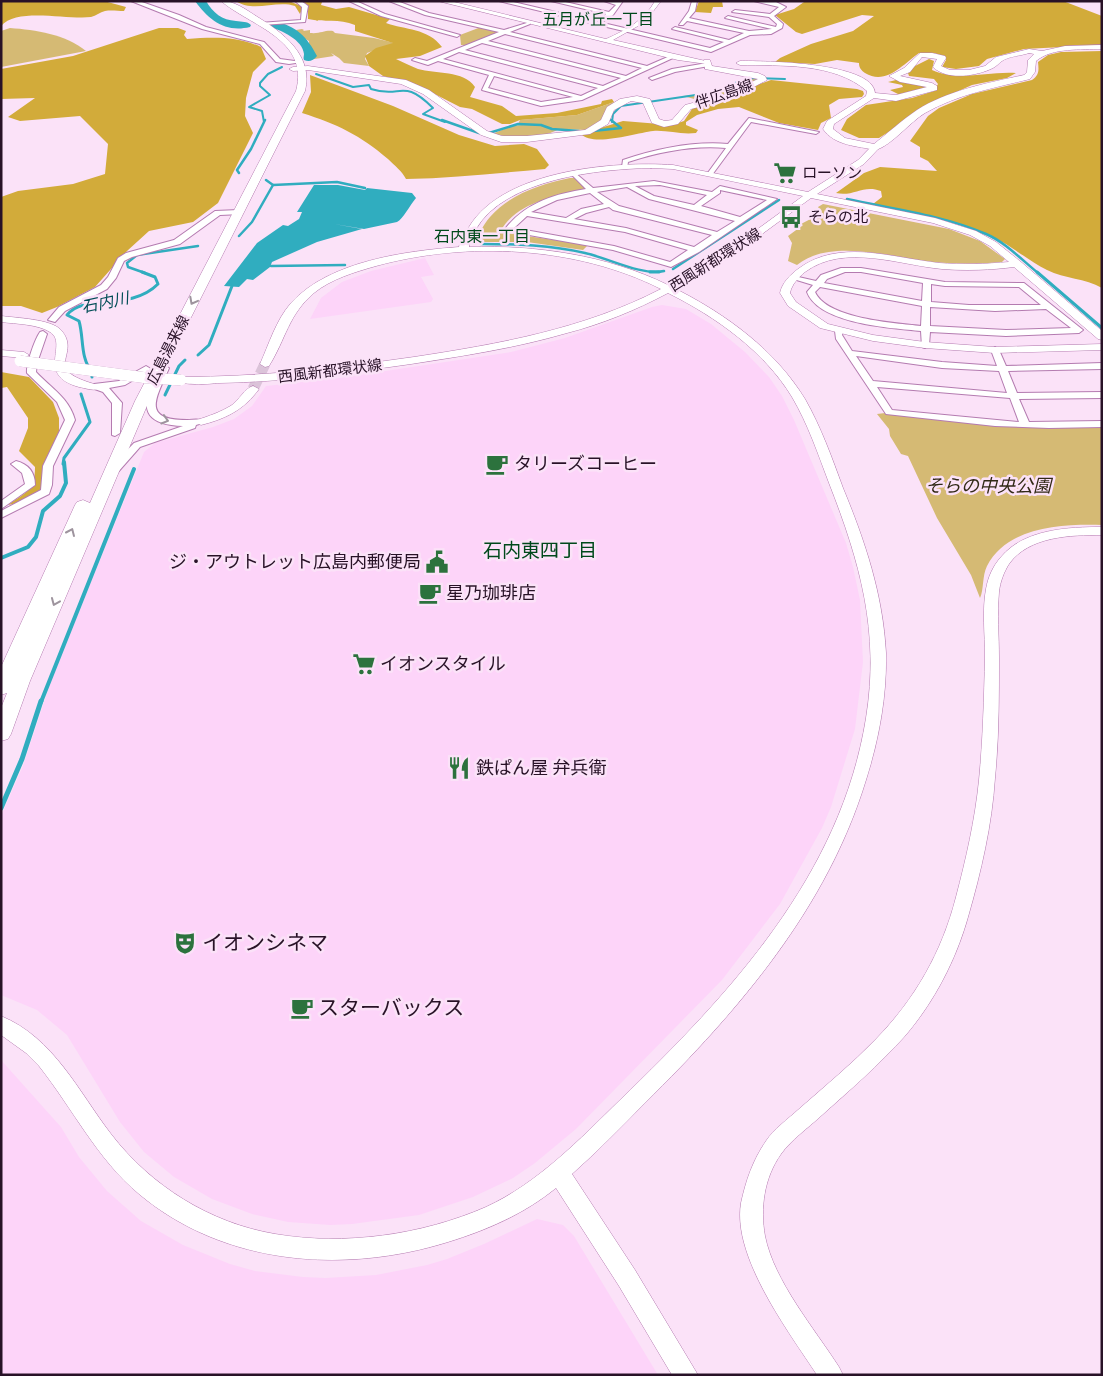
<svg xmlns="http://www.w3.org/2000/svg" width="1103" height="1376" font-family="Spectral,'Noto Sans JP',serif">
	<style>
		.built { fill: #fdd4f9 }
		.green { fill: #d5ba74 }
		.forest { fill: #d2ab3a }
		.water { fill: #30adbf }
		.lines { fill: none; stroke-linecap: round; stroke-linejoin: round }
		.stream-far4 { stroke: #30adbf; stroke-width: 2 }
		.stream-far3 { stroke: #30adbf; stroke-width: 2.5 }
		.stream-far2 { stroke: #30adbf; stroke-width: 3 }
		.stream-far1 { stroke: #30adbf; stroke-width: 4 }
		.stream { stroke: #30adbf; stroke-width: 5 }
		.river { fill: #30adbf; fill-rule: evenodd }
		.tertiary-tunnel { stroke: #dbc3d9; stroke-width: 11; stroke-dasharray: 11 5.5; stroke-linecap: butt }
		.minor-casing { stroke: #b47bb0; stroke-width: 2 }
		.tertiary-casing { stroke: #b47bb0; stroke-width: 1 }
		.secondary-casing { stroke: #b47bb0; stroke-width: 1 }
		.primary-casing { stroke: #b47bb0; stroke-width: 1 }
		.minor { fill: #fff; fill-rule: evenodd }
		.tertiary { fill: #fff; fill-rule: evenodd }
		.secondary { fill: #fff; fill-rule: evenodd }
		.primary { fill: #fff; fill-rule: evenodd }
		.tertiary-bridge-casing { stroke: #b47bb0; stroke-width: 11; stroke-linecap: butt }
		.tertiary-bridge { stroke: #fff; stroke-width: 11 }
		.oneway { stroke: #9e949e }
		.labels { text-anchor: middle; stroke-width: 5; stroke-linejoin: round; paint-order: stroke }
		.far-street-label { font-size: 15px; fill: #281227; stroke: #fbe2f8 }
		.far-poi-label { font-size: 15px; fill: #281227; stroke: #fbe2f8; text-anchor: start }
		.far-neighbourhood-label { font-size: 16px; fill: #00491b; stroke: #fbe2f8 }
		.far-water-label { font-size: 16px; font-style: italic; fill: #014d56; stroke: #fbe2f8 }
		.poi-label { font-size: 18px; fill: #281227; stroke: #fbe2f8; text-anchor: start }
		.park-label { font-size: 18px; font-style: italic; fill: #312916; stroke: #fbe2f8 }
		.neighbourhood-label { font-size: 19px; fill: #00491b; stroke: #fbe2f8 }
		.near-poi-label { font-size: 21px; fill: #281227; stroke: #fbe2f8; text-anchor: start }
	</style>
	<rect width="100%" height="100%" fill="#fbe2f8"/>
	<!-- built -->
	<g class="built">
		<polygon points="425,258 434,275 421,277 433,299 431,302 310,319 321,298 342,282 371,271"/>
		<polygon points="662,305 686,309 711,324 745,352 769,377 782,396 794,420 846,543 853,567 860,600 863,662 855,729 831,807 822,828 780,904 722,980 576,1129 535,1163 513,1178 473,1197 419,1215 352,1224 330,1225 288,1222 252,1214 212,1199 174,1177 144,1152 120,1122 67,1035 37,1010 1,995 1,816 23,766 52,678 144,452 155,443 213,427 234,419 252,406 266,386 339,378 511,352 565,338 652,307"/>
		<polygon points="1,1060 61,1127 79,1157 107,1191 141,1221 183,1245 230,1264 255,1271 303,1277 325,1278 376,1275 427,1265 447,1259 484,1244 537,1219 563,1225 574,1236 658,1375 1,1375"/>
	</g>
	<!-- green -->
	<g class="green">
		<polygon points="481,27 499,32 467,45 461,45 460,35"/>
		<path d="M10 28C36 30 65 34 86 51L1 67V31Z"/>
		<path d="M302 29 304 30 303 31 310 30V33C321 34 324 30 333 31L335 33 374 38 395 43 367 53 365 59 369 66 344 63 339 58 331 53 334 56 308 60 315 57 316 55 309 47V41L300 36 296 30Z"/>
		<polygon points="753,78 760,79 730,94 702,101 683,96 719,92 731,87 735,83"/>
		<polygon points="614,102 619,102 603,119 587,130 560,129 543,136 510,137 492,134 512,126 522,125 518,124 520,120 577,115"/>
		<path d="M570 178H574L585 188 582 191C553 197 518 202 501 230L506 233 588 245 583 250 527 242H473C479 235 483 225 490 217 510 194 541 184 570 178Z"/>
		<path d="M823 204 949 229 980 241 1005 259 1002 262C979 264 956 264 933 262 894 258 831 237 797 265L788 261 792 243 788 236 803 225 801 224 822 213 818 207Z"/>
		<path d="M885 413 979 424 1102 426V525C1063 524 1008 526 987 566 982 576 984 590 980 598L971 575 937 518 908 456 901 454 890 436 889 429 877 414Z"/>
	</g>
	<!-- forest -->
	<g class="forest">
		<path d="M1 1H104L126 7 124 11C118 11 111 10 105 11 100 12 96 16 91 17 67 20 17 7 1 26Z"/>
		<path d="M236 1H289L301 6 302 9 300 14 295 6C276 0 253 13 236 1Z"/>
		<path d="M301 1H320L322 2 321 5 336 9 349 7 390 19 386 23C405 30 428 28 442 47L420 56 396 59C403 62 410 66 418 69 435 74 464 70 475 87L470 97 502 106 516 116 557 113 601 104 602 101 612 99 614 102 577 115 520 120 510 124H502L472 109 460 107 419 86 383 76 369 66 365 56 376 48 393 43 355 31V25C339 18 324 23 308 19V6Z"/>
		<polygon points="699,1 722,1 723,7 713,7 711,13 695,12"/>
		<path d="M801 1H1063L1102 16V45L1024 49 987 59 979 66 956 69 942 67 946 60V57L934 53H919C903 64 886 86 865 73 861 70 859 68 859 63L837 60 815 64 775 62 780 58 811 44 853 31 874 16 862 15 802 34 796 32 775 15 794 9 804 2Z"/>
		<path d="M159 28H178L186 31 184 35 187 39C213 37 237 36 261 47L266 59 253 72 246 98 245 116 253 133 218 203 193 222 149 231 127 251 95 287 57 307 42 313 21 306H1V197L18 191 73 184 105 174 108 144 80 116 20 121 8 117 35 98 1 99V69L73 56Z"/>
		<path d="M1102 51V288C1085 278 1065 279 1047 270 1029 261 1013 247 995 238 957 219 914 213 873 204L882 197 881 191C863 184 854 197 836 193L864 173 880 167 937 171 928 161 920 157V147L910 141 928 116 939 108 972 94 1032 80C1039 75 1039 71 1038 62L1048 55 1061 52Z"/>
		<path d="M929 59 934 61 932 70C958 82 988 71 1016 73L1007 78 972 85 941 99 879 138H859L841 130 847 119 866 105 912 98 934 91 938 84 934 79 909 76 907 70Z"/>
		<path d="M310 75 393 106 459 135 495 146 524 144 537 149 549 165 545 169C499 173 453 178 406 179 402 171 395 166 388 159 360 135 337 124 302 113L311 92Z"/>
		<path d="M771 80 857 89 863 91 864 94 862 97 839 99 829 105 831 118 821 123 818 130 779 123 739 107 718 109 697 115 686 122V125L698 130 696 133C681 135 668 130 653 131 636 133 593 147 581 134L623 121 672 125 684 121 692 109 703 104Z"/>
		<polygon points="896,80 929,87 900,95 890,90 903,87 902,85 888,82"/>
		<path d="M1 372 29 377 53 402 59 418V434L49 454 42 489 18 503 8 505C26 492 35 491 35 467L19 451 28 428V418L7 387 1 388Z"/>
	</g>
	<!-- water -->
	<path class="water" d="M314 185H338L365 190 367 188 412 193 416 198C410 205 403 219 397 222L364 229 334 224 362 229 317 242 272 262 270 267 253 280 247 279 239 287 224 286 257 243 283 225 288 226 299 219 302 212H297Z"/>
	<g class="lines">
		<!-- stream-far4 -->
		<g class="stream-far4">
			<path d="M316 74 353 87 369 85 371 89C402 99 402 77 433 108L423 114 445 122"/>
			<polyline points="264,122 262,111 249,107 270,95 260,86 260,83 268,74 282,67"/>
			<polyline points="612,122 613,114 621,106 716,92 735,83 753,78 785,79"/>
		</g>
		<!-- stream-far3 -->
		<g class="stream-far3">
			<polyline points="442,120 479,133"/>
			<polyline points="593,131 621,128 611,120"/>
			<polyline points="489,133 518,124 541,125 552,129 579,131"/>
			<polyline points="239,173 237,170 251,149 265,120"/>
			<polyline points="273,185 337,182 365,188"/>
			<path d="M847 199C893 209 942 215 986 234 1005 242 1022 260 1038 273"/>
			<polyline points="239,236 252,222 273,185 266,180"/>
			<path d="M481 244C516 244 551 245 585 253 608 258 642 276 664 271"/>
			<polyline points="271,266 345,265"/>
			<polyline points="673,269 779,200"/>
			<polyline points="145,273 128,267 127,263 137,255 198,246"/>
		</g>
		<!-- stream-far2 -->
		<g class="stream-far2">
			<polyline points="650,272 659,272"/>
			<polyline points="1037,272 1102,328"/>
			<polyline points="198,355 209,345 232,286"/>
			<path d="M92 377V372C80 358 84 338 79 321L67 315C84 293 130 312 158 284L155 277 142 272"/>
			<polyline points="165,395 179,366 185,360"/>
			<polyline points="63,464 64,458 90,422 81,394"/>
		</g>
		<!-- stream-far1 -->
		<g class="stream-far1">
			<polyline points="1,558 28,547 36,537 43,511 60,496 66,483 64,462"/>
			<polyline points="41,702 134,469"/>
		</g>
		<!-- stream -->
		<polyline class="stream" points="1,808 22,759 41,701"/>
		<!-- river -->
		<g class="river">
			<path d="M195 1H206C213 13 222 20 236 21 242 22 247 21 251 25L250 27C225 33 209 20 195 1Z"/>
			<path d="M274 22C295 24 308 38 317 56 313 61 309 62 304 60 303 58 304 56 304 54 303 40 281 30 270 27L269 25Z"/>
		</g>
		<!-- tertiary-tunnel -->
		<polyline class="tertiary-tunnel" points="253,389 265,364"/>
		<defs>
			<g id="minor">
				<polygon points="131,1 139,1 179,15 206,27 264,42 280,59 302,62 289,64 276,62 260,44 202,29"/>
				<polygon points="295,1 301,1 308,6 305,22 262,25 259,23 301,20 302,7"/>
				<polygon points="349,1 356,1 385,14 460,35 457,37 381,16"/>
				<path d="M389 1H397L429 13 504 30 530 22V24L510 32 647 66 670 56 675 57 582 100 541 106 482 90 489 75 438 61 428 65 412 60 415 58 427 61 499 32 425 15ZM505 34 642 68 626 76 488 41ZM482 43 621 78 603 86 465 50ZM459 52 598 88 581 96 443 59ZM494 76 573 97 541 102 488 88Z"/>
				<polygon points="499,1 509,1 710,48 724,42 672,29 675,27 729,40 744,33 687,21 683,25 679,25 689,11 692,1 697,1 695,11 689,18 749,31 772,29 725,18 728,16 776,27 777,24 769,17 732,12 735,10 770,14 779,7 754,1 776,2 786,7 774,16 783,24 782,28 771,34 750,35 711,52"/>
				<polygon points="551,1 561,1 609,12 616,5 604,1 623,1 613,15 604,21 601,19 606,14"/>
				<polygon points="707,63 709,66 675,72 652,80 649,78 672,69"/>
				<path d="M749 118 819 132 816 134 751 122 712 175 710 176 707 174 726 148C693 145 659 152 628 162L627 168 622 167 623 160C656 149 693 141 728 144Z"/>
				<path d="M574 172 593 188 654 181 712 192 720 186 777 199 699 252 671 267 613 250 506 231 505 229C525 203 554 194 586 189L571 174ZM660 185 707 195 694 205 654 196 635 186ZM627 187 649 199 735 221 717 232 619 206 597 192ZM720 190 767 200 740 217 701 206 720 193ZM590 193 604 204 581 209 566 218 531 212 557 200ZM609 207 613 210 712 235 694 247 626 228 574 219 586 213ZM527 216 625 232 688 250 670 262 614 246 514 228Z"/>
				<polygon points="239,210 242,210 242,214 220,215 180,244 132,257 124,261 116,278 107,289 65,311 55,322 48,320 59,307 101,285 108,277 118,258 126,253 174,240 215,211"/>
				<path d="M841 268H861L945 282 1024 283 1083 330 1079 333 1006 336 930 332 929 345 925 348 922 347 921 331C891 328 819 324 807 292L813 285 790 278 794 276 816 281 821 275ZM845 272H861L923 283 922 301 824 283 827 279ZM931 284 945 286 1019 287 1041 305H969L931 302ZM820 287 922 306 921 326C895 323 827 319 815 292ZM930 307 995 311 1046 309 1071 328 1006 330 930 326Z"/>
				<path d="M839 328 843 331 842 335 852 351 942 362 997 366 991 350 995 347 999 350 1006 366 1102 363V369L1008 371 1017 393 1102 392V398L1019 399 1029 422 1102 421V427L1049 428 995 426 886 414 836 339 835 331ZM856 356 942 368 999 371 1007 393 873 381ZM877 387 1010 398 1019 422 892 410Z"/>
				<path d="M43 331 47 334 37 363 36 372C51 388 69 398 75 420L53 466 52 485 49 494 1 518V511L41 490 43 466 65 420 57 402 27 373C26 364 35 339 40 332Z"/>
				<path d="M164 365 169 368C157 397 140 420 187 420 194 420 201 418 206 422L196 425 195 428 140 447 118 472H110V468L134 443 183 426C150 425 138 413 153 381 156 375 158 368 164 365Z"/>
				<polygon points="146,366 151,369 149,371 125,385 109,388 122,403 120,433 115,436 112,435 112,403 103,392 89,387 94,384 119,381"/>
				<path d="M16 461C28 464 35 472 35 485L1 509V501L25 484 22 473 11 464Z"/>
			</g>
			<g id="tertiary">
				<path d="M438 1H450L606 39C626 30 644 21 655 1H661L645 22 613 40 710 62 707 64 678 60Z"/>
				<path d="M873 145 880 147 864 164 817 194 935 218 976 231 996 242 1021 262 1102 331V340L1098 339 1014 267C991 270 966 271 942 269 899 265 844 243 805 272 798 278 792 284 790 293L796 302 828 324 873 335 925 342 995 347 1102 344V350L995 353 925 348 873 341 820 328 788 306 780 293C782 283 790 275 798 269 839 238 893 258 939 263 962 265 986 264 1009 262L990 246 970 235 933 223 811 198 735 254 676 289C727 315 775 350 805 399 821 427 832 458 843 488 865 541 883 595 886 653 887 696 879 739 866 780 827 908 739 1010 645 1103 621 1127 597 1152 572 1174L635 1270 698 1375H672L619 1286 556 1188C524 1214 487 1230 448 1242 345 1274 225 1266 139 1194 97 1159 73 1109 39 1066L26 1053 1 1035V1016C54 1038 78 1091 111 1134 151 1186 210 1223 275 1234 344 1246 422 1235 486 1207 538 1183 579 1140 620 1100 730 994 841 875 866 718 880 632 860 562 829 483 818 454 808 424 792 397 764 351 716 317 668 293 636 310 602 324 567 333 516 348 463 356 411 364 347 373 284 382 219 383 210 384 182 386 175 380L181 377C260 377 337 368 414 357 499 344 584 329 661 289 576 246 467 241 376 266 355 272 331 279 314 293 288 315 286 339 269 366L265 367 260 364C269 344 276 320 291 303 329 261 406 251 459 247 460 240 465 233 469 227 503 170 614 161 673 165L808 192 858 160ZM651 168 673 169 803 196 729 250 668 285C607 255 536 245 469 247 469 241 473 235 476 229 505 179 599 169 651 168Z"/>
				<path d="M1 316C16 318 51 319 61 330 83 355 38 369 98 385L100 387 98 389C92 391 85 388 79 387 35 375 69 344 50 332 37 324 17 324 1 322Z"/>
				<polygon points="1,350 24,352 29,355 24,358 1,356"/>
				<path d="M253 386 259 389C244 410 225 419 201 425L195 422 197 420C209 416 221 412 232 405 239 400 245 388 253 386Z"/>
				<path d="M1102 527V535C1071 535 1029 536 1009 564 1004 572 1000 582 999 592 997 613 999 636 999 658 999 698 999 738 995 778 992 825 981 872 968 917 956 960 934 1002 905 1036 879 1065 850 1090 821 1116 808 1128 791 1140 781 1154 764 1178 760 1208 765 1236 774 1281 814 1328 839 1367L843 1375H817C789 1332 732 1257 741 1203 746 1180 753 1160 766 1141 774 1129 788 1119 799 1109 825 1086 852 1064 876 1039 915 999 942 952 956 897 966 859 975 820 979 780 983 739 984 698 985 656 985 635 982 610 986 589 988 577 993 566 1001 557 1024 529 1069 527 1102 527Z"/>
			</g>
			<g id="secondary">
				<path d="M1102 45V49C1081 50 1053 47 1036 61L1035 72 1030 79C994 88 958 94 925 113 910 122 892 145 876 150 857 146 835 146 823 129L827 121 866 96 867 91C833 62 781 66 740 65L736 63 740 61C763 61 873 62 875 93L896 95 927 87 900 82 889 76 904 68 920 53H932L945 56 946 58 941 66 950 70H969L985 66 996 57 1029 49 1042 51 1065 46ZM1029 53 1034 54 1028 60 1027 72 1024 75C988 83 949 90 917 110 902 120 888 133 874 144L845 138 833 129 834 124 874 98 896 101 937 90V86L932 83 900 76 910 72 922 57 937 59 933 67C947 81 977 76 993 68 997 66 999 63 1002 61 1009 56 1021 56 1029 53Z"/>
				<polygon points="704,60 710,60 712,66 758,73 765,76 767,80 733,98 691,109 678,124 664,127 652,123 643,103 631,101 614,110 608,124 590,134 527,142 501,142 481,135 423,94 401,84 308,70 293,71 289,69 293,67 308,66 406,80 429,90 487,131 502,136 527,136 585,130 601,120 607,107 620,99 637,96 650,99 659,119 665,121 672,120 685,105 727,94 758,79 705,69"/>
			</g>
			<path id="primary" d="M221 1C235 1 245 9 256 16 282 32 314 55 305 91L149 401 30 681 11 734 8 739 1 741V708L7 693 1 695V667L75 505 77 502 83 500 90 503 135 401 296 91C310 39 250 26 221 1Z"/>
		</defs>
		<!-- minor casing -->
		<use href="#minor" class="minor-casing"/>
		<!-- tertiary casing -->
		<use href="#tertiary" class="tertiary-casing"/>
		<!-- secondary casing -->
		<use href="#secondary" class="secondary-casing"/>
		<!-- primary casing -->
		<use href="#primary" class="primary-casing"/>
		<!-- minor -->
		<use href="#minor" class="minor"/>
		<!-- tertiary -->
		<use href="#tertiary" class="tertiary"/>
		<!-- secondary -->
		<use href="#secondary" class="secondary"/>
		<!-- primary -->
		<use href="#primary" class="primary"/>
		<defs>
			<polyline id="tertiary-bridge" points="20,361 147,378 181,380"/>
		</defs>
		<!-- tertiary-bridge casing -->
		<use href="#tertiary-bridge" class="tertiary-bridge-casing"/>
		<!-- tertiary-bridge -->
		<use href="#tertiary-bridge" class="tertiary-bridge"/>
	</g>
	<!-- one-way arrows -->
	<defs><path id="oneway-chevron" d="M-2-3.5L2.5 0L-2 3.5" fill="none" stroke-width="1.6" stroke-linecap="round" stroke-linejoin="round" transform="scale(1.25)"/></defs>
	<g class="oneway">
		<use href="#oneway-chevron" transform="translate(193 301) rotate(118)"/>
		<use href="#oneway-chevron" transform="translate(165 420) rotate(17)"/>
		<use href="#oneway-chevron" transform="translate(71 532) rotate(-66)"/>
		<use href="#oneway-chevron" transform="translate(55 602) rotate(113)"/>
	</g>
	<!-- icons -->
	<defs>
		<symbol id="supermarket-bare" viewBox="-9 -9 18 18"><path d="M-6-5.5h2.5l.6 2H6L4.5 2H-2.5L-4.4-4H-6ZM-1.5 3.2a1.3 1.3 0 1 0 .1 0ZM3 3.2a1.3 1.3 0 1 0 .1 0Z" fill="#2c723d" stroke="#fbe2f8" stroke-width="2.5" paint-order="stroke"/></symbol>
		<symbol id="bus-bare" viewBox="-9 -9 18 18"><path d="M-5-6H5V4H4V6H2V4H-2V6H-4V4H-5ZM-3.5-4V0h7V-4ZM-3.5 1.2v1.5H-2V1.2ZM2 1.2v1.5H3.5V1.2Z" fill="#2c723d" stroke="#fbe2f8" stroke-width="2.5" paint-order="stroke"/></symbol>
		<symbol id="cafe-bare" viewBox="-9 -9 18 18"><path d="M-5.5-4.5H6V0H3Q3 3.5 0 3.5H-2.5Q-5.5 3.5-5.5 0ZM3-3.2v2h1.7v-2ZM-6 4.5H4V6H-6Z" fill="#2c723d" stroke="#fbe2f8" stroke-width="2.5" paint-order="stroke"/></symbol>
		<symbol id="civic-bare" viewBox="-9 -9 18 18"><path d="M-.6-6.5H3V-4.5H.6V-3L4-1V1h2V6H-6V1h2V-1L-.6-3ZM-1.2 2.5V6h2.4V2.5Z" fill="#2c723d" stroke="#fbe2f8" stroke-width="2.5" paint-order="stroke"/></symbol>
		<symbol id="restaurant-bare" viewBox="-9 -9 18 18"><path d="M-5-6h1v4h1v-4h1v4h1v-4h1v5L-1.5 .5V6h-2V.5L-5-1ZM5-6V6H3V1.5H1.5Q1.5-4 5-6Z" fill="#2c723d" stroke="#fbe2f8" stroke-width="2.5" paint-order="stroke"/></symbol>
		<symbol id="theatre-bare" viewBox="-9 -9 18 18"><path d="M-5-5.5Q0-4 5-5.5V0Q5 5 0 6Q-5 5-5 0ZM-3.3-2.5H-1v1.5H-3.3ZM1-2.5H3.3v1.5H1ZM-2.8 1Q0 5.5 2.8 1Z" fill="#2c723d" stroke="#fbe2f8" stroke-width="2.5" paint-order="stroke"/></symbol>
	</defs>
	<g fill-rule="evenodd">
		<use href="#supermarket-bare" x="769" y="157" width="32" height="32"/>
		<use href="#bus-bare" x="775" y="201" width="32" height="32"/>
		<use href="#cafe-bare" x="481" y="448" width="32" height="32"/>
		<use href="#civic-bare" x="421" y="546" width="32" height="32"/>
		<use href="#cafe-bare" x="414" y="577" width="32" height="32"/>
		<use href="#supermarket-bare" x="348" y="648" width="32" height="32"/>
		<use href="#restaurant-bare" x="443" y="752" width="32" height="32"/>
		<use href="#theatre-bare" x="169" y="927" width="32" height="32"/>
		<use href="#cafe-bare" x="286" y="992" width="32" height="32"/>
	</g>
	<g class="labels">
		<!-- far-street labels -->
		<g class="far-street-label">
			<text transform="translate(724 94) rotate(-19)" y="5">伴広島線</text>
			<text transform="translate(715 260) rotate(-32)" y="5">西風新都環状線</text>
			<text transform="translate(168 350) rotate(-63)" y="5">広島湯来線</text>
			<text transform="translate(330 371) rotate(-7)" y="5">西風新都環状線</text>
		</g>
		<!-- far-poi labels -->
		<g class="far-poi-label">
			<text x="802" y="178">ローソン</text>
			<text x="808" y="222">そらの北</text>
		</g>
		<!-- far-neighbourhood labels -->
		<g class="far-neighbourhood-label">
			<text x="598" y="25">五月が丘一丁目</text>
			<text x="482" y="242">石内東一丁目</text>
		</g>
		<!-- far-water labels -->
		<g class="far-water-label">
			<text transform="translate(105 302) rotate(-12)" y="6">石内川</text>
		</g>
		<!-- poi labels -->
		<g class="poi-label">
			<text x="514" y="470">タリーズコーヒー</text>
			<text x="421" y="568" text-anchor="end">ジ・アウトレット広島内郵便局</text>
			<text x="446" y="599">星乃珈琲店</text>
			<text x="380" y="670">イオンスタイル</text>
			<text x="476" y="774">鉄ぱん屋 弁兵衛</text>
		</g>
		<!-- park labels -->
		<g class="park-label">
			<text x="988" y="492">そらの中央公園</text>
		</g>
		<!-- neighbourhood labels -->
		<g class="neighbourhood-label">
			<text x="540" y="557">石内東四丁目</text>
		</g>
		<!-- near-poi labels -->
		<g class="near-poi-label">
			<text x="202" y="950">イオンシネマ</text>
			<text x="318" y="1015">スターバックス</text>
		</g>
	</g>
	<!-- border -->
	<rect width="1103" height="1376" fill="none" stroke="#281227" stroke-width="5"/>
</svg>
